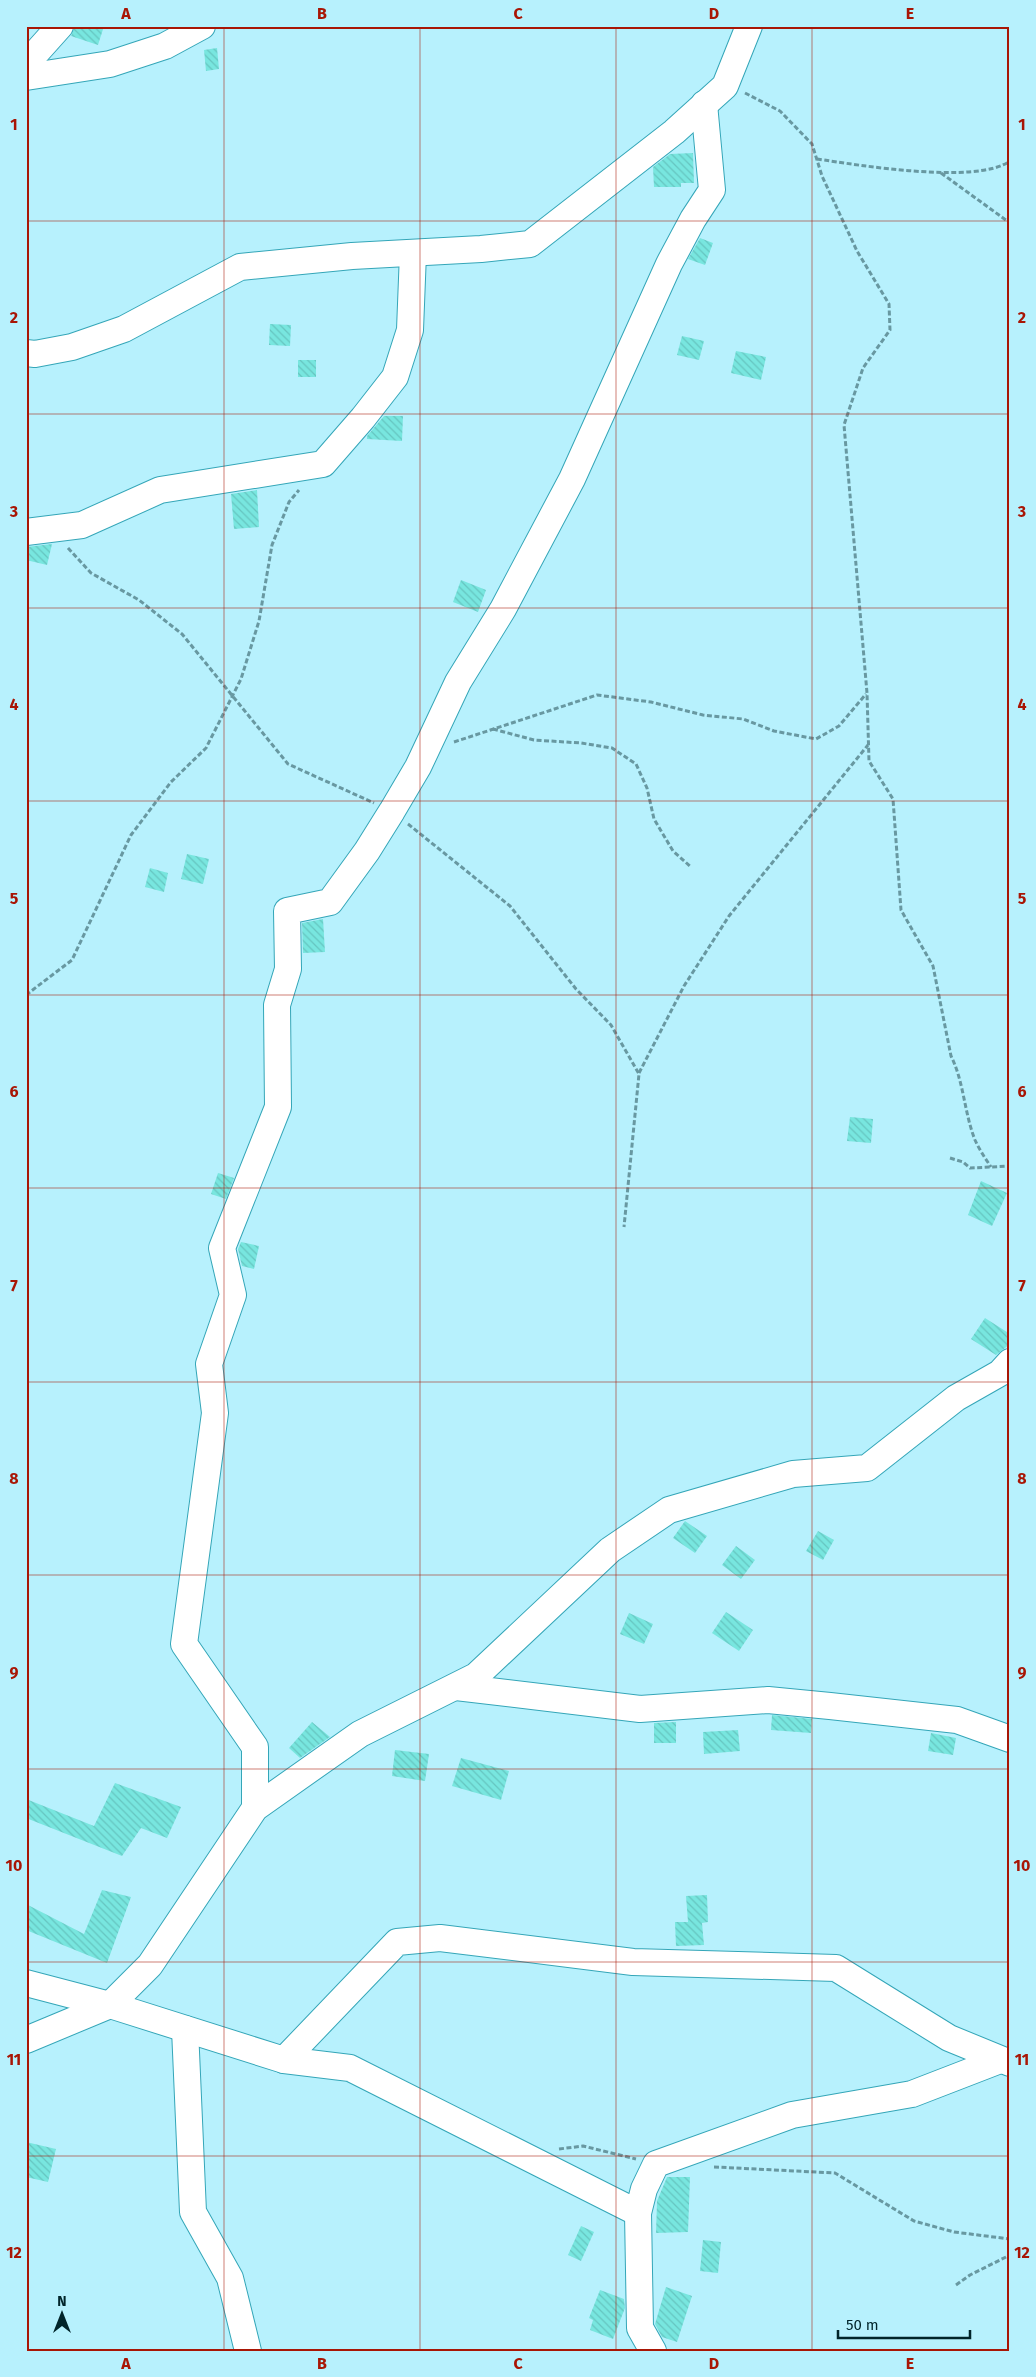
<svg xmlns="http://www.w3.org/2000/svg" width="1036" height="2377" font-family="'Fira Sans',sans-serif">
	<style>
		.building { fill: url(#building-back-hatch) }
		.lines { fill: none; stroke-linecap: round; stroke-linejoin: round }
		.minor-casing { stroke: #34a6b8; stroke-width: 28 }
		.path { stroke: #6898a1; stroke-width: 3; stroke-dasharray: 5 2.5; stroke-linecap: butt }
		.minor { stroke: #fff; stroke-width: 26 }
		.grid { fill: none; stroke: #a81605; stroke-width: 1; stroke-opacity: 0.55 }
		.neatline { fill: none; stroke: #a81605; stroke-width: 2 }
		.grid-label { font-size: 16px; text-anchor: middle; font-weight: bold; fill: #a81605 }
	</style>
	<defs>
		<pattern id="building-back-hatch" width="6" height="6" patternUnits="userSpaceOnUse" patternTransform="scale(1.25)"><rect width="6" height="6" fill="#78e6df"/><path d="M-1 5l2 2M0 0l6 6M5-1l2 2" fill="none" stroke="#66c5c0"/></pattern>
	</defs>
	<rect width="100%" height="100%" fill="#b7f1fd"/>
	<!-- building -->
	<g class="building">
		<polygon points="75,26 104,26 98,45 71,36"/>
		<polygon points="217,48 219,69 206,71 204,50"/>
		<polygon points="693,153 694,183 681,183 681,187 654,187 653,167 670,154"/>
		<polygon points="700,238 713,243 705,265 688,259"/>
		<polygon points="270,324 291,325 290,346 269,345"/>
		<polygon points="682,336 704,341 699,360 677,355"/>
		<polygon points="736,351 766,357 761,380 731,373"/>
		<rect x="298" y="360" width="18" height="17"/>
		<polygon points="384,416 403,416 402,441 367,439 367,436"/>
		<polygon points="257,490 259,527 234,529 231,494"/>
		<polygon points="52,544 47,565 26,560 26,547"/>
		<polygon points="461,580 486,590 478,612 453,602"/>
		<polygon points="187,854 209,859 203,884 181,879"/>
		<polygon points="150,868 168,873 164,892 145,887"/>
		<polygon points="323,919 325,952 303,953 302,923"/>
		<polygon points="850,1117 873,1119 871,1143 847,1141"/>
		<polygon points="218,1173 234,1178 226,1199 211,1194"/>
		<polygon points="981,1181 1007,1193 992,1226 968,1215"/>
		<polygon points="241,1242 259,1246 254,1269 242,1266 238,1249"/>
		<polygon points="985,1318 1010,1334 1010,1344 996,1355 971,1339"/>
		<polygon points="685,1521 707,1536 695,1553 673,1538"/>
		<polygon points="818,1531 834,1540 823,1560 806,1551"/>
		<polygon points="736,1546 755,1560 741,1579 722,1565"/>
		<polygon points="726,1612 753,1630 739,1651 712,1633"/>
		<polygon points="629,1613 653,1624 644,1644 620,1634"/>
		<polygon points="772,1715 812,1719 811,1733 771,1730"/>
		<polygon points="312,1722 330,1737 300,1758 289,1748"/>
		<polygon points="676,1722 676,1743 654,1743 654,1723"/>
		<polygon points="738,1730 740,1751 704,1754 703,1732"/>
		<polygon points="931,1733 956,1738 953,1755 928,1751"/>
		<polygon points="395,1750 429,1754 425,1781 392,1776"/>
		<polygon points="461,1758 509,1771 501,1800 452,1786"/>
		<polygon points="115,1783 181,1807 167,1838 141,1828 122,1856 26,1818 26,1799 94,1826"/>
		<polygon points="102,1890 131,1897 107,1963 26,1930 26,1904 84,1934"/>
		<polygon points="707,1895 708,1922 702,1923 704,1945 676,1946 675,1922 688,1922 686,1896"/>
		<polygon points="26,2142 56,2149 48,2182 26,2177"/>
		<polygon points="667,2177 690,2177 688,2232 656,2233 657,2201"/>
		<polygon points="581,2226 594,2232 581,2261 568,2255"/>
		<polygon points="703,2240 721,2242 718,2273 700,2271"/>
		<polygon points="666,2287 692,2296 677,2342 662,2337 655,2324"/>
		<polygon points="600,2290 624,2299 625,2308 613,2339 590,2330 593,2320 589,2318"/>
	</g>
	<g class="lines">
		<defs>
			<g id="minor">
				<polyline points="26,64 60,26"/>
				<polyline points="26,77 110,64 165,46 202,26"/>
				<polyline points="26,353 35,354 72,347 124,329 240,267 352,256 481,249 530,244 674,132 725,86 749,26"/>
				<polyline points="26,532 82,525 160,490 323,464 363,418 395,377 410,330 413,253"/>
				<polyline points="456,1687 640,1709 768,1700 830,1706 957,1720 1010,1739"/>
				<polyline points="255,1808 255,1747 184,1644 215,1413 209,1364 233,1295 222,1248 278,1107 277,1005 288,969 287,911 330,902 367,851 392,811 418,767 458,682 503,609 572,479 669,264 693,219 712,190 704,104"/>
				<polyline points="26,1983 110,2005 284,2060 397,1942 440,1938 633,1962 836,1968 949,2038 1010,2063"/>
				<polyline points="185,2029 193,2212 230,2278 248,2351"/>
				<polyline points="26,2040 110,2005 150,1965 255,1808 360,1734 476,1676 610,1550 669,1510 793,1474 867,1468 956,1398 1000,1373 1010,1362"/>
				<polyline points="284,2060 350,2068 638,2213 644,2189 656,2164 792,2115 912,2094 1000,2060"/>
				<polyline points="638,2213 640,2328 653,2351"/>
			</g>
		</defs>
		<!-- minor casing -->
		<use href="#minor" class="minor-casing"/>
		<!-- path -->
		<g class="path">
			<path d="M745 93 780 111 812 144 822 176 857 251 889 304 890 330 863 368 844 425 867 693 869 761 893 799 901 910 933 966 951 1056C964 1082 964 1112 975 1140 979 1149 985 1158 991 1167"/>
			<path d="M817 159C858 165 977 185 1010 161"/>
			<polyline points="941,173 1010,223"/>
			<polyline points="68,548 91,573 139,600 182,634 288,764 374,803"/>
			<polyline points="493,729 534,740 581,743 612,748 636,764 647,788 654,819 673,851 691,867"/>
			<polyline points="454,742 597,695 651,702 703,715 743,719 774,731 816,739 839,726 866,694"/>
			<polyline points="408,824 510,906 576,989 611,1025 639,1074 624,1227"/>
			<polyline points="26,995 72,960 131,835 171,782 206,748 241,679 259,621 272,545 289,502 299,490"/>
			<polyline points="639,1073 684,986 729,916 868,745"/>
			<polyline points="950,1158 963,1162 970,1168 1010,1166"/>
			<polyline points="559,2149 583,2146 636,2159"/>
			<polyline points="714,2167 835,2173 914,2221 954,2232 1010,2239"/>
			<polyline points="956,2285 970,2275 1010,2255"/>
		</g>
		<!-- minor -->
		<use href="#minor" class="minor"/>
	</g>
	<!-- grid -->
	<path class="grid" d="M224 26V2351M420 26V2351M616 26V2351M812 26V2351M26 221H1010M26 414H1010M26 608H1010M26 801H1010M26 995H1010M26 1188H1010M26 1382H1010M26 1575H1010M26 1769H1010M26 1962H1010M26 2156H1010"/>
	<!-- border -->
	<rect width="1036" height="2377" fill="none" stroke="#b7f1fd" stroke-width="55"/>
	<!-- north arrow -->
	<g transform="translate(62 2314)" stroke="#b7f1fd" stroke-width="4" paint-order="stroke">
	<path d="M0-4L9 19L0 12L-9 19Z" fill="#01252a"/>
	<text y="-8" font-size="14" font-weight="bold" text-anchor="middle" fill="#01252a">N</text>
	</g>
	<!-- scale -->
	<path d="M838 2330v8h132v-8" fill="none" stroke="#01252a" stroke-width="2.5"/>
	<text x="846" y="2330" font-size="15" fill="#01252a" stroke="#b7f1fd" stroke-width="4" paint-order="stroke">50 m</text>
	<rect x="28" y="28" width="980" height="2322" class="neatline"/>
	<g class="grid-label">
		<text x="126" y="19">A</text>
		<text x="322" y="19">B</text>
		<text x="518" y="19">C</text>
		<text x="714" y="19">D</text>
		<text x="910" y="19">E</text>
		<text x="14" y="130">1</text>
		<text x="1022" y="130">1</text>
		<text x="14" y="323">2</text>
		<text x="1022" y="323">2</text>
		<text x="14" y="517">3</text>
		<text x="1022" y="517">3</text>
		<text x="14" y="710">4</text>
		<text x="1022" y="710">4</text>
		<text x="14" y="904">5</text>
		<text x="1022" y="904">5</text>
		<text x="14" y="1097">6</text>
		<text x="1022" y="1097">6</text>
		<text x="14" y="1291">7</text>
		<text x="1022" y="1291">7</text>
		<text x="14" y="1484">8</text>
		<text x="1022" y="1484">8</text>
		<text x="14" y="1678">9</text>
		<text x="1022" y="1678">9</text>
		<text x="14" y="1871">10</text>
		<text x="1022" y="1871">10</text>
		<text x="14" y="2065">11</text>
		<text x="1022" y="2065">11</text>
		<text x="14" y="2258">12</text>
		<text x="1022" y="2258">12</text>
		<text x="126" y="2369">A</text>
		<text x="322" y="2369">B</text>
		<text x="518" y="2369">C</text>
		<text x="714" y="2369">D</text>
		<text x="910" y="2369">E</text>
	</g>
</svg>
